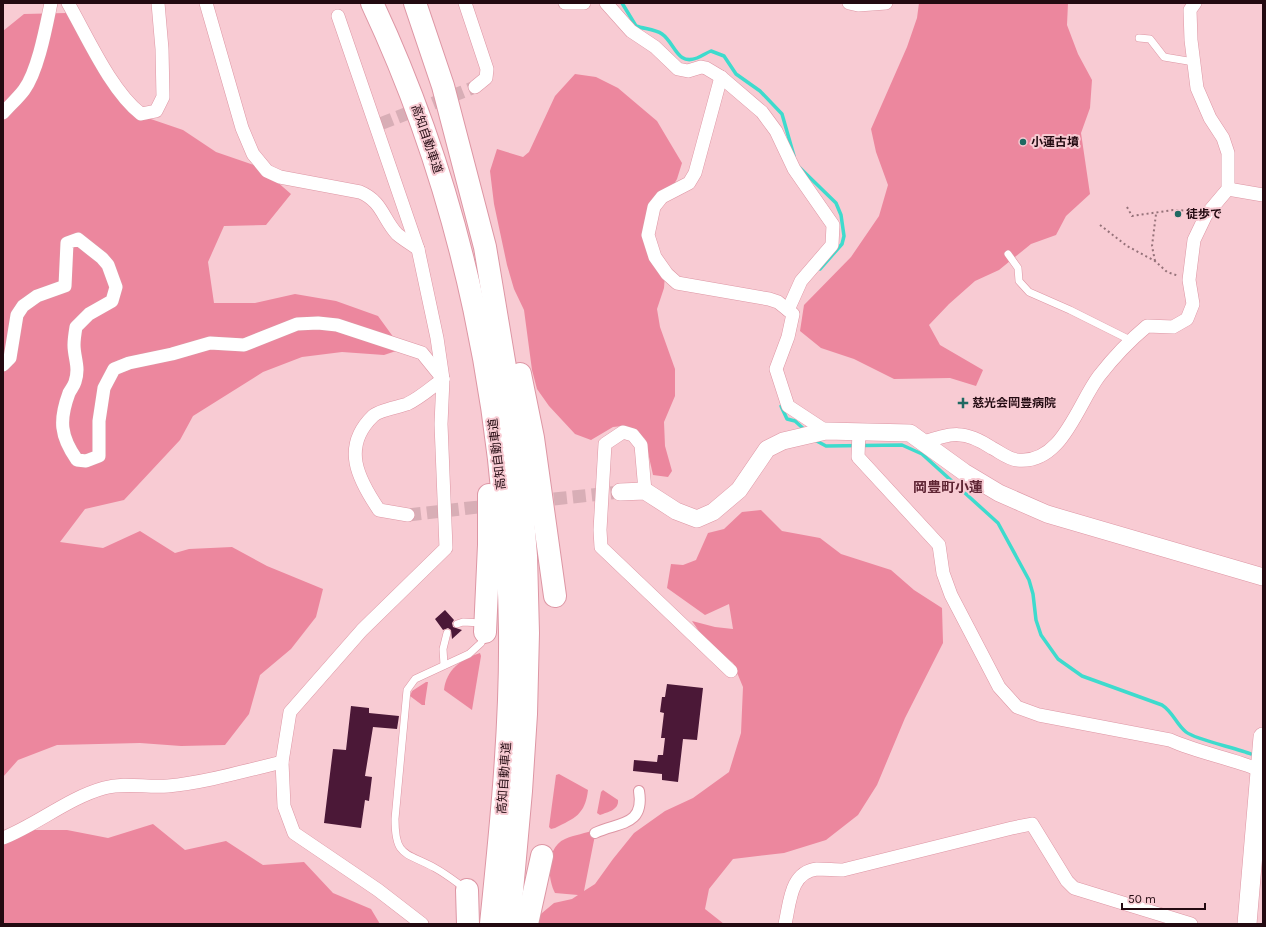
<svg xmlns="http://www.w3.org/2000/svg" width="1266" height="927" font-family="Karla,'Noto Sans JP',sans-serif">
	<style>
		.green { fill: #ec879e }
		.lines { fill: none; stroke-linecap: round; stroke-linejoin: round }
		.stream { stroke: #3edbcd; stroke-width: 3.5 }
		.building { fill: #4b1837 }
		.minor-tunnel { stroke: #d8aeb6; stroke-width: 13; stroke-dasharray: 13 6; stroke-linecap: butt }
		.service-casing { stroke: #dd96a4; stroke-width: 8 }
		.pedestrian-casing { stroke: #dd96a4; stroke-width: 12 }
		.minor-casing { stroke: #dd96a4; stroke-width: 14 }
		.tertiary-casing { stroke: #dd96a4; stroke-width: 18 }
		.secondary-casing { stroke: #dd96a4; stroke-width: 20 }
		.motorway-casing { stroke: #dd96a4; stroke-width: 24 }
		.path { stroke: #957279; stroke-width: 2; stroke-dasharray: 2 3; stroke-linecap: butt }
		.service { stroke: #fff; stroke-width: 7 }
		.pedestrian { stroke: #fff; stroke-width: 10 }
		.minor { stroke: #fff; stroke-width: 13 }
		.tertiary { stroke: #fff; stroke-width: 17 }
		.secondary { stroke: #fff; stroke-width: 19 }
		.motorway { stroke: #fff; stroke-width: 22 }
		.poi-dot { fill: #1f6962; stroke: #f8cbd3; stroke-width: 1.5 }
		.labels { text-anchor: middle; stroke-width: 4; stroke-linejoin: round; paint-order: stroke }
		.street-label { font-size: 12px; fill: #230a11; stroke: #f8cbd3 }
		.poi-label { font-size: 12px; font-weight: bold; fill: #230a11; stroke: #f8cbd3; text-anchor: start }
		.quarter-label { font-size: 14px; font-weight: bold; fill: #5e2433; stroke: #f8cbd3 }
	</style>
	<rect width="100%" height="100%" fill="#f8cbd3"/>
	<!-- green -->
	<g class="green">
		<polygon points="919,3 1068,3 1067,25 1078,54 1092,80 1090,108 1081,133 1090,194 1066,216 1056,235 1031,244 999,270 975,281 949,304 929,325 940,345 983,370 976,386 950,378 894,379 854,359 821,348 800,331 804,305 851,257 879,216 888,185 876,152 871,129 907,47 917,18"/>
		<polygon points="66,13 142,116 183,130 216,152 260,167 291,194 266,225 224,226 208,262 214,303 255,303 295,294 336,301 378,316 402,349 384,355 342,352 302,357 263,372 193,416 180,440 124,500 85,509 60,542 103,548 140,531 175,553 189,549 232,547 267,566 323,589 316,617 291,649 260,675 249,714 225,745 181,746 140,743 57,745 18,760 3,777 3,31 24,14"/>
		<polygon points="575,74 596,77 618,88 657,121 682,163 677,179 654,218 651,242 666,261 664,288 657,309 660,327 675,369 675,396 664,422 665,446 672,471 668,477 653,475 645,439 634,429 622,426 613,427 591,440 575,434 549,406 537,389 532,370 524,310 514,289 507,265 494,204 490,171 497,149 523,157 529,152 555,96"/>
		<path d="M761 510 782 531 820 538 841 554 891 570 914 590 942 608 943 643 905 718 877 785 858 815 826 840 784 853 733 859 709 889 705 909 724 924H535L536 918 554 903 572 899 578 895 555 893C547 878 546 847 565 839 574 835 586 833 596 830L584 891 595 884 613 859 634 833 665 811 693 798 729 772 741 733 743 687 733 663 707 643 692 621 715 627 733 629 729 604 705 615 667 588 671 564 683 565 696 560 708 533 724 529 742 512Z"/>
		<path d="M480 653 481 656 472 710 444 690C446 670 461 659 480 653Z"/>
		<polygon points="426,682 428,682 425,702 425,705 422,705 410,696 412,691"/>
		<path d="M559 774 588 790C585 815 575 818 555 828L551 829 549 827 556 775Z"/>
		<path d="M603 790 618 800C619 810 608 812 600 815L597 813 601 792Z"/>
		<polygon points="153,824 185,850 226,841 263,865 304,862 333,893 371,909 380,924 3,924 3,840 26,830 67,830 108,838"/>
	</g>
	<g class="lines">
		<!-- stream -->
		<g class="stream">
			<path d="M622 3 636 26C644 29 655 29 662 34 675 43 677 66 697 58 702 56 706 53 711 51L724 56 736 74 760 91 782 114 794 156"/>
			<polyline points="799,167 836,203 841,215 844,236 842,244 820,269"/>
			<polyline points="781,406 787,419 795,421 806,431"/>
			<path d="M813 439 826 446 902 445 922 454 998 523 1029 580 1033 594 1036 620 1041 635 1058 659 1082 676 1162 705C1173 712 1176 724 1186 732 1196 740 1237 748 1251 754"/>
		</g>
	</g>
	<!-- building -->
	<g class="building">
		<polygon points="445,610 454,620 452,623 453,627 462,630 452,639 451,630 448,628 443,630 435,619"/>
		<polygon points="667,684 703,688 697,740 683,739 678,782 662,780 662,774 633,771 634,760 657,762 658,755 663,755 665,738 661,738 664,713 660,712 662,697 665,697"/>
		<polygon points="351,706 369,708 369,713 399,716 397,729 373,727 365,776 372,777 369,801 365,800 361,828 324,823 333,749 346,750"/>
	</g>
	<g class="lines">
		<!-- minor-tunnel -->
		<g class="minor-tunnel">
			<polyline points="380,124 475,87"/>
			<polyline points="535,501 620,492"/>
			<polyline points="408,515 496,505"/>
		</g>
		<defs>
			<g id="service">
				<polyline points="1139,38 1150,39 1164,57 1194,62"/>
				<polyline points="1008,254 1018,268 1019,281 1029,292 1070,310 1130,340"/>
				<polyline points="457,624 463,622 482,623"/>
				<polyline points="444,665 443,649 447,633"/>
				<path d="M466 889C456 882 446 874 435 868 406 852 395 858 395 819L407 690 415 679 469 654 481 643 485 633"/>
			</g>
			<path id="pedestrian" d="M595 833C617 822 645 827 639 791"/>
			<g id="minor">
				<path d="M68 3C87 36 111 91 141 114L156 111 163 97 162 49 158 3"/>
				<path d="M206 3 242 128 253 154 267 171 280 177 360 192C382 201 383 219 397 234 403 239 411 244 418 249"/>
				<polyline points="465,3 487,69 486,78 475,87"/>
				<polyline points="565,3 584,3"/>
				<polyline points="606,3 631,31 655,47 678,69 688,71 701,67 706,68 721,77 762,112 776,131 794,169 833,225 832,245 801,281 788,310"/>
				<polyline points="849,3 858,5 886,3"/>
				<polyline points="338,16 418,249 437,338 443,379 441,424 446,548 362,630 290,712 282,762 284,806 294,833 378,890 422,924"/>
				<polyline points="721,77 695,173 689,183 662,197 654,207 648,235 655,257 667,274 677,283 769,299 778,302 793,314 788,337 776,369 788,406 826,431"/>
				<path d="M3 113C10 105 18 98 24 90 38 71 46 27 51 3"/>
				<polyline points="1228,189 1263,195"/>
				<path d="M3 365 10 358 17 315 23 306 37 296 65 286 67 243 78 239 102 258 108 265 116 287 112 301 89 314 76 327C75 333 74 339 74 345 74 358 80 367 75 382 74 386 71 389 69 393 59 420 60 436 77 460L86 461 99 456V421L104 388 114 369 129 363 172 354 210 343 244 345 297 324 318 323 337 325 422 353 443 379"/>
				<path d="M859 431 858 457 939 545 943 573 951 595 999 687 1017 707 1039 715 1170 740C1199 753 1231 758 1260 770"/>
				<path d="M921 443C952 433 964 429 992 448 1000 452 1008 459 1017 460 1062 465 1077 405 1099 376 1113 358 1129 341 1147 326L1173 327 1187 319 1193 304 1189 280 1194 240 1206 215 1228 189V153L1223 138 1210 118 1197 88 1191 40 1190 10 1195 3"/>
				<polyline points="645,491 641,445 633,435 623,432 605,444 600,530 601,547 731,671"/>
				<path d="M408 515 379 510C358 479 341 447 373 416 379 410 399 407 407 404 420 398 432 387 443 379"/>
				<path d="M3 838C38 824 68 798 104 788 125 782 147 788 168 786 207 782 244 771 282 762"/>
				<path d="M785 924C790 903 790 872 817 869 826 869 835 870 843 870L1012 828 1032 824 1067 881 1074 888 1191 924"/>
			</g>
			<polyline id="tertiary" points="620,492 645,491 676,511 697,519 713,512 739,490 767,449 783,441 826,431 910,433 964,472 999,493 1047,514 1263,577"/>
			<polyline id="secondary" points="1247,924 1263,737"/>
			<g id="motorway">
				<path d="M372 3C464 199 507 415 510 631 511 729 501 827 491 924"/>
				<polyline points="415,3 443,86 485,247 505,367 519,468 526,556 528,633 526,714 521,791 509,924"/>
				<polyline points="520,374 533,438 555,596"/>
				<polyline points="485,632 489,545 489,495"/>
				<polyline points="467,890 468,924"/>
				<polyline points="527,924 542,856"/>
			</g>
		</defs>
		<!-- service casing -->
		<use href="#service" class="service-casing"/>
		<!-- pedestrian casing -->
		<use href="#pedestrian" class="pedestrian-casing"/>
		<!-- minor casing -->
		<use href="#minor" class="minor-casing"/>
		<!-- tertiary casing -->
		<use href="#tertiary" class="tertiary-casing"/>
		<!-- secondary casing -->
		<use href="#secondary" class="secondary-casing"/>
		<!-- motorway casing -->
		<use href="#motorway" class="motorway-casing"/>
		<!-- path -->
		<g class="path">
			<polyline points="1127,207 1132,216 1173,210 1196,211"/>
			<polyline points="1100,225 1127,246 1155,261 1167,272 1179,276"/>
			<polyline points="1155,261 1152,246 1156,214"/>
		</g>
		<!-- service -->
		<use href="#service" class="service"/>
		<!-- pedestrian -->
		<use href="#pedestrian" class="pedestrian"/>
		<!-- minor -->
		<use href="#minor" class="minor"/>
		<!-- tertiary -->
		<use href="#tertiary" class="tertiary"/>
		<!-- secondary -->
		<use href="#secondary" class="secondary"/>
		<!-- motorway -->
		<use href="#motorway" class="motorway"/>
	</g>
	<!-- markers -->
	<g class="poi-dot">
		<circle cx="1023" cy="142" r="4"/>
		<circle cx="1178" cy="214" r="4"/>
		<path d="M961 397h4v4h4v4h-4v4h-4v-4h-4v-4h4z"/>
	</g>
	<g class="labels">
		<!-- street labels -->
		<g class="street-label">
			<text transform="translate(427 139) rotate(71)" y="4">高知自動車道</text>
			<text transform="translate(497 454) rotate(-97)" y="4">高知自動車道</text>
			<text transform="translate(504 778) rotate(-86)" y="4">高知自動車道</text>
		</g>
		<!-- poi labels -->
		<g class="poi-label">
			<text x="1031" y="146">小蓮古墳</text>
			<text x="1186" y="218">徒歩で</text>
			<text x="972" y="407">慈光会岡豊病院</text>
		</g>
		<!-- quarter labels -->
		<g class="quarter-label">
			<text x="948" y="492">岡豊町小蓮</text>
		</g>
	</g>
	<!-- border -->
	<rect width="1266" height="927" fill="none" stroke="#230a11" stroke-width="8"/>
	<!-- scale -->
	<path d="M1122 903v6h83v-6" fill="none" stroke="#230a11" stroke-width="2"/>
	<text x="1128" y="903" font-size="12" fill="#230a11" stroke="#f8cbd3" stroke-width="3" paint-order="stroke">50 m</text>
</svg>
